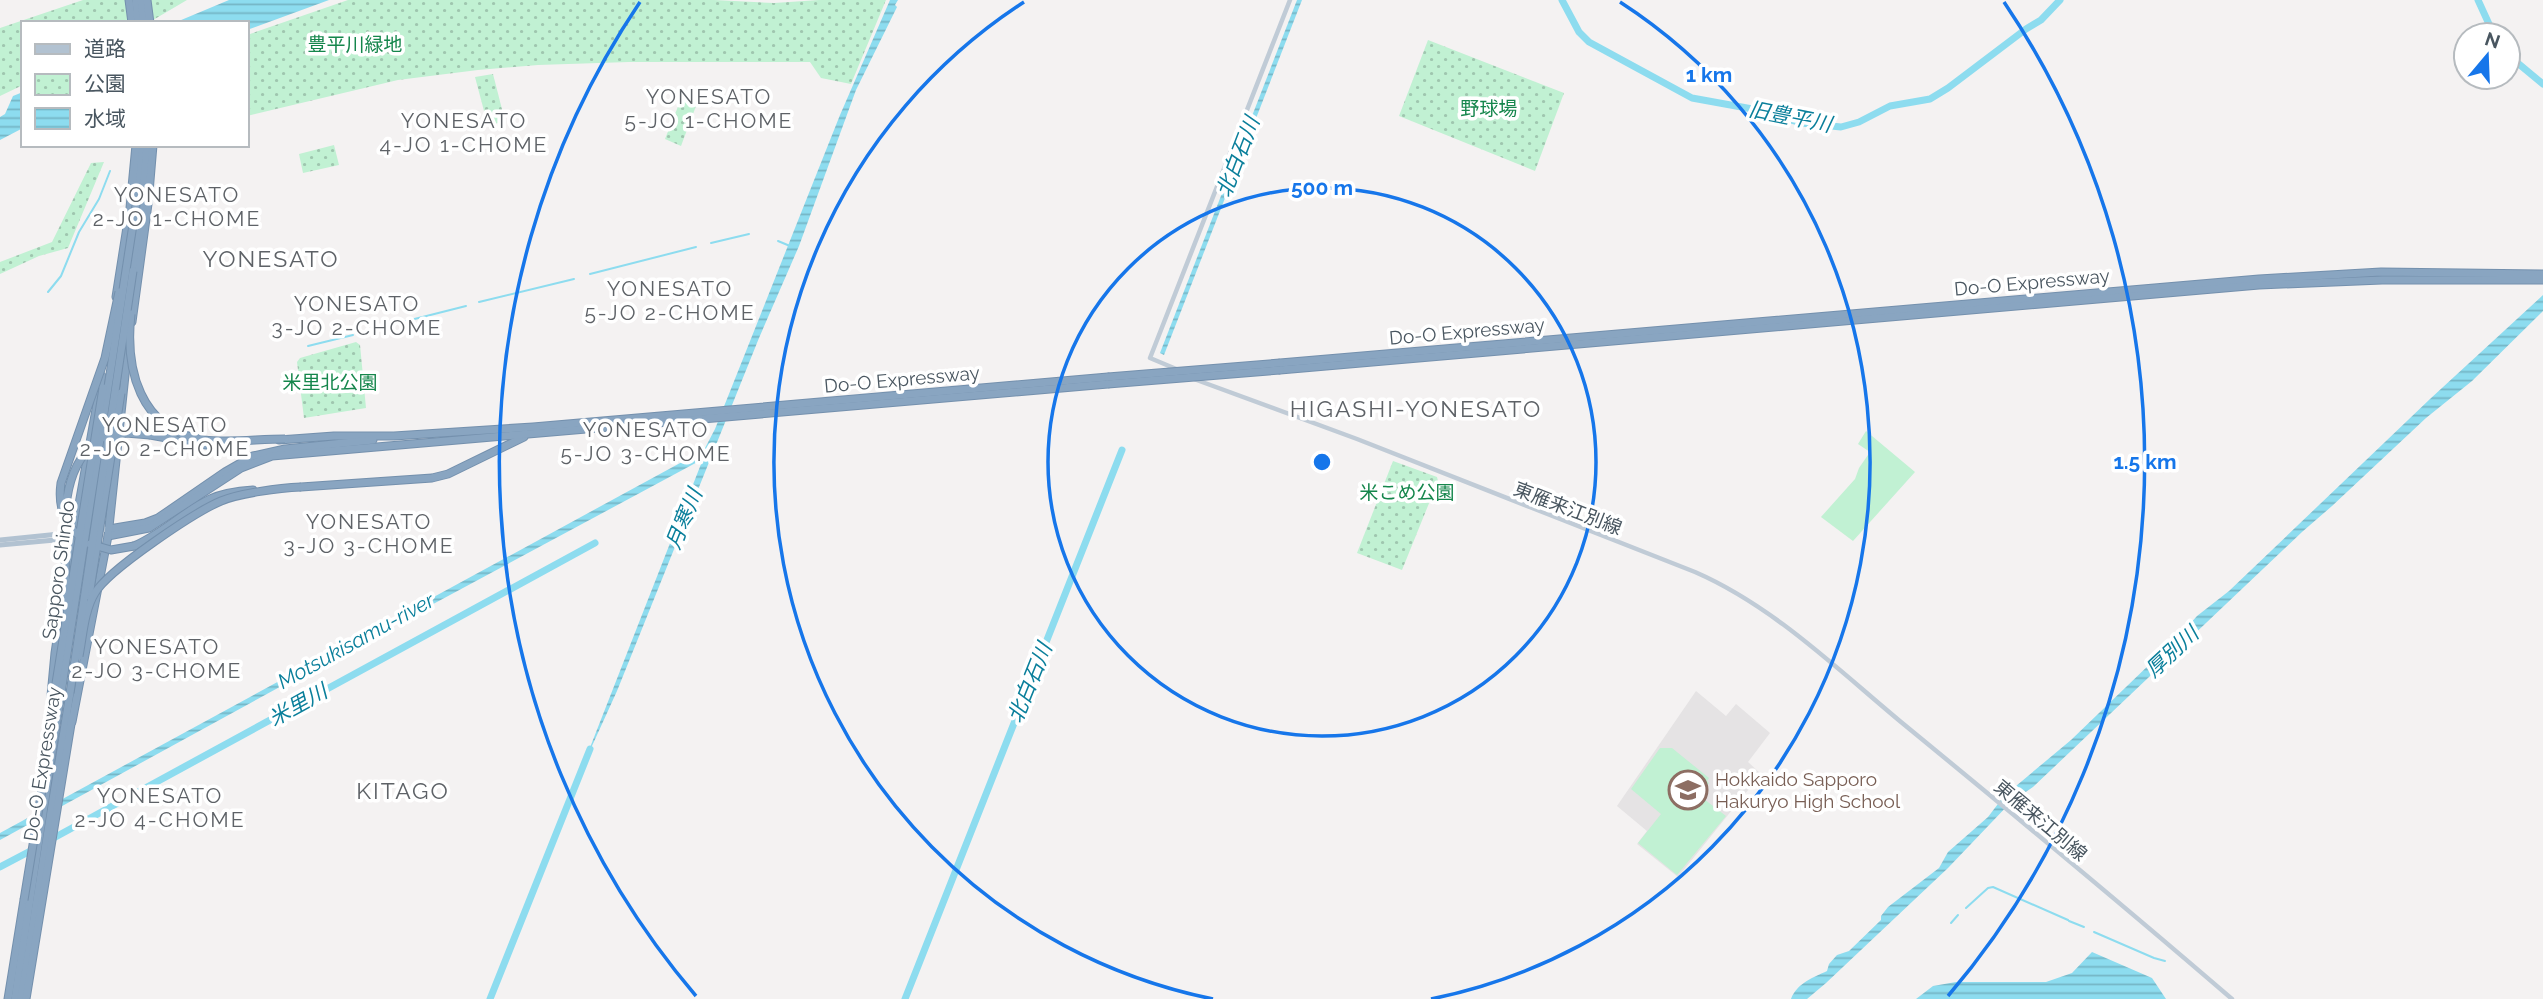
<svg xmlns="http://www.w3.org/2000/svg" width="2543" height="999" font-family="Raleway,'Noto Sans JP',sans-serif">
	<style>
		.education { fill: #e5e3e4 }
		.green { fill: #c1f1d3 }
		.park { fill: url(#park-dots) }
		.water { fill: url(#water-rules) }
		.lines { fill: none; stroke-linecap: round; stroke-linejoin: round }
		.stream { stroke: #8ddcef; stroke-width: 2 }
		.river { stroke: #8ddcef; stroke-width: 7 }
		.highway-casing { stroke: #7490ad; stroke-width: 9 }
		.secondary { stroke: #c0cbd6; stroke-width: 4.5 }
		.primary { stroke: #b2c2d1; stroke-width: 5 }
		.highway { stroke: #89a5c1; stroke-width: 7 }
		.highway-bridge-casing { stroke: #7490ad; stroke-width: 9; stroke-linecap: butt }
		.highway-bridge { stroke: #89a5c1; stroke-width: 7 }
		.ring { fill: none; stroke: #1676ea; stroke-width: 3.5 }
		.labels { text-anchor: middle; stroke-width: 7; stroke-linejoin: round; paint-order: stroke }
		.park-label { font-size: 19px; fill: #15864c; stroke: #fff }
		.street-label { font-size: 19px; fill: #495660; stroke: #fff }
		.education-label { font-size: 19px; fill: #785e54; stroke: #fff; text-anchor: start }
		.neighbourhood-label { font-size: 21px; letter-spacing: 2px; fill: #5e6267; stroke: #fff }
		.water-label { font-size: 21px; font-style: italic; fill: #0a7f9b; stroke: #fff }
		.quarter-label { font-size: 23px; letter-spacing: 2px; fill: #5e6267; stroke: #fff }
		.centre { fill: #1676ea; stroke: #fff; stroke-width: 3.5 }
		.ring-label { font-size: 21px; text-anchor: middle; font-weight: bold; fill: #1676ea; stroke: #fff; stroke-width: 7; stroke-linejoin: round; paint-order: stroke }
	</style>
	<defs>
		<pattern id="park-dots" width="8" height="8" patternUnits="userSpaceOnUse" patternTransform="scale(1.75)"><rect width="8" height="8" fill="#c1f1d3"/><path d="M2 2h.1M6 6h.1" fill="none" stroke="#9fc6af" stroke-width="1.8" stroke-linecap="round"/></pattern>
		<pattern id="water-rules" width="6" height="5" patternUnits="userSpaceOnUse" patternTransform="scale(1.75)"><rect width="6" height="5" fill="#8ddcef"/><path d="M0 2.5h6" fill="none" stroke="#75b5c5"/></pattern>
	</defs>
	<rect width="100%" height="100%" fill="#f4f2f2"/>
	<!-- education -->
	<polygon class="education" points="1696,691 1726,716 1736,704 1770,733 1748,762 1761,774 1678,877 1637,844 1647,831 1617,806"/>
	<!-- green -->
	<g class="green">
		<polygon points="1866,431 1915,472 1853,541 1821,517 1855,479 1859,468 1870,452 1858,444"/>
		<polygon points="1660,748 1672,748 1709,778 1707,781 1709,783 1700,796 1726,816 1677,875 1638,843 1661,814 1631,789"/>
	</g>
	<!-- park -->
	<g class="park">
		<polygon points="83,0 187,0 148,23 23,23 23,85 0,96 0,28"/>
		<polygon points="348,0 714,0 774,3 819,0 886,0 851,84 821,78 810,62 629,62 538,65 478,70 398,80 247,116 247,35"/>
		<polygon points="1428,40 1564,93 1535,171 1399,116"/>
		<polygon points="493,74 505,121 488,126 475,77"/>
		<polygon points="681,99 696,106 681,146 665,139"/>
		<polygon points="334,145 339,165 303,173 299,154"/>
		<polygon points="104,162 68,248 39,256 0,274 0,262 52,242 91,163"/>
		<polygon points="356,342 360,345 366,408 304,418 297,362 300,358"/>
		<polygon points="1393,461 1437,477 1438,481 1402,570 1357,553"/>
	</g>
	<!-- water -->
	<g class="water">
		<polygon points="229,0 329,0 247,30 247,23 174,23"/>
		<polygon points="890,0 898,0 895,5 897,7 856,90 799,246 759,338 617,691 582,768 703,459 342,653 0,840 0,833 704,450 715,429 840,115"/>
		<polygon points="1297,0 1302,0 1164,355 1160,353"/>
		<polygon points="23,92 23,128 0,140 0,117 5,114 13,96"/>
		<path d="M2543 295V311L2472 381 2426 418 2332 506 2302 532 2033 787 2011 802 1948 868 1826 983 1807 999H1791C1797 983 1814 977 1827 971L1829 964 1837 955 1849 951 1881 920V916L1888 907 1939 868 1948 852 1988 817 2004 796 2071 740 2180 635 2197 616 2229 591 2430 399Z"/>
		<polygon points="2092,952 2152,978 2166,999 1916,999 1933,986 1956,982 2046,982 2072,973"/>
	</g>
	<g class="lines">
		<!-- stream -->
		<g class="stream">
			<polyline points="778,241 790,246"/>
			<polyline points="711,243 749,234"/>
			<polyline points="590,274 696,247"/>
			<polyline points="48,292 61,276 79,232 99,199 110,171"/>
			<polyline points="479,302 574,279"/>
			<polyline points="367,331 466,306"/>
			<polyline points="308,346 353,335"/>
			<polyline points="1966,908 1988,888 1993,887 2068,920"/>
			<polyline points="2069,921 2084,927"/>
			<polyline points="1951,923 1958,915"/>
			<polyline points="2094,932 2154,958 2165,961"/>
		</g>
		<!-- river -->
		<g class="river">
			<polyline points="1562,0 1579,32 1589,42 1692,98 1758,110 1801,123 1841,127 1859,122 1890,106 1930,99 1948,88 2026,29 2041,20 2060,0"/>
			<polyline points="2478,0 2494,35"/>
			<polyline points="2508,55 2543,84"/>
			<polyline points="50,840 595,543"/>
			<polyline points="0,867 36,848"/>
			<polyline points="490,999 590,749"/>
			<polyline points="905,999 1122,450"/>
		</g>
		<defs>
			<g id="highway">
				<polyline points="129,0 132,23"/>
				<polyline points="136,0 138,23"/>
				<polyline points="141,0 144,23"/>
				<polyline points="147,0 150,23"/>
				<polyline points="138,192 141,145"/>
				<polyline points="133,271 142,207 147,145"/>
				<polyline points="116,297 130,208 136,145"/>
				<polyline points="132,322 148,204 153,145"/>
				<polyline points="1280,363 2259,279 2381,272 2543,274"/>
				<polyline points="1280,370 2259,285 2382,280 2543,280"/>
				<polyline points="150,435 206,445 243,444"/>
				<polyline points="279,440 334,436 394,436 533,427 1108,377"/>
				<polyline points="301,487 432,478 448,474 524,437"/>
				<polyline points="109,529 145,523 158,518 225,472 253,456 285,449 373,440"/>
				<polyline points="108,536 149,528 241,468 272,456 1108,384"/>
				<path d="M134 546C162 534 183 512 210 499 223 493 238 491 253 490"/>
				<polyline points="67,571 102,376"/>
				<polyline points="51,696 55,653 64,593"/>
				<polyline points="72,722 108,536 128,347"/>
				<polyline points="8,999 24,900"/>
				<polyline points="15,999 61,693"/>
				<polyline points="21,999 70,693"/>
				<polyline points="26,999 72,718"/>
			</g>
		</defs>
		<!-- highway casing -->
		<use href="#highway" class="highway-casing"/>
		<!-- secondary -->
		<g class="secondary">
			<polyline points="1181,371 1150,358 1290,0"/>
			<path d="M1194 379 1357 439 1695 572C1773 606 1836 668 1901 722 2012 813 2123 905 2232 999"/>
		</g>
		<!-- primary -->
		<g class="primary">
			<polyline points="0,540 109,529"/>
			<polyline points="0,545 66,539"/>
		</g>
		<!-- highway -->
		<use href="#highway" class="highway"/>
		<defs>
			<g id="highway-bridge">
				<path d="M131 314C125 368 139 430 204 440 230 443 258 439 285 439"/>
				<polyline points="1108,377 1280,363"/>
				<polyline points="1108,384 1280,370"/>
				<polyline points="105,438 126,433 150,435"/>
				<path d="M80 537C63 522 58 505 61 483L105 358 119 292"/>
				<polyline points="90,544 111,550 134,546"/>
				<polyline points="89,596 121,393"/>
				<path d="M66 598C67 552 53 475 95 444"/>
				<path d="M79 656C83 636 84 611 95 593 108 570 195 512 221 501 240 493 280 488 301 487"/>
				<polyline points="61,693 138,192"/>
				<polyline points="70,693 133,271"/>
				<polyline points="24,900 45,771 50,721 103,388"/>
			</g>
		</defs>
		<!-- highway-bridge casing -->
		<use href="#highway-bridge" class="highway-bridge-casing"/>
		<!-- highway-bridge -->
		<use href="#highway-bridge" class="highway-bridge"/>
	</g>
	<!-- distance rings -->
	<g class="ring">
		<circle cx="1322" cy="462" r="274"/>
		<path d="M1213 999A548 548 0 0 1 1024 2M1620 2A548 548 0 0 1 1431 999"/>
		<path d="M696 996A823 823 0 0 1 640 2M2004 2A823 823 0 0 1 1948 996"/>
	</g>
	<!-- icons -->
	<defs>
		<symbol id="school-ring" viewBox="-11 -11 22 22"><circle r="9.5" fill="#fff" stroke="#8d6e63" stroke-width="1.5"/><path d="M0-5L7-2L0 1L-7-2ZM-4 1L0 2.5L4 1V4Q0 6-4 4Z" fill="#8d6e63"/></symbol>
	</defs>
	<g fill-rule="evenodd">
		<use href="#school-ring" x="1666" y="768" width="44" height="44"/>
	</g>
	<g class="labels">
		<!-- park labels -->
		<g class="park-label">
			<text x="355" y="51">豊平川緑地</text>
			<text x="1489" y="115">野球場</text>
			<text x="330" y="389">米里北公園</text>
			<text x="1407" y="499">米こめ公園</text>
		</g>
		<!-- street labels -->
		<g class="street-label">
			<text transform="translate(2032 282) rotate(-5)" y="7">Do-O Expressway</text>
			<text transform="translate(1467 331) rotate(-5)" y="7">Do-O Expressway</text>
			<text transform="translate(902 379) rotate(-5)" y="7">Do-O Expressway</text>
			<text transform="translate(1568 508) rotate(21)" y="7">東雁来江別線</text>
			<text transform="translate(58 570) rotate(-82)" y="7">Sapporo Shindo</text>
			<text transform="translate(42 764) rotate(-81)" y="7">Do-O Expressway</text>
			<text transform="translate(2041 820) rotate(40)" y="7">東雁来江別線</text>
		</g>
		<!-- education labels -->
		<g class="education-label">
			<text x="1715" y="786">Hokkaido Sapporo<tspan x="1715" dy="22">Hakuryo High School</tspan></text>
		</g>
		<!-- neighbourhood labels -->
		<g class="neighbourhood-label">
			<text x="709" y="104">YONESATO<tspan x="709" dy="24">5-JO 1-CHOME</tspan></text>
			<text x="464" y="128">YONESATO<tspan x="464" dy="24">4-JO 1-CHOME</tspan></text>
			<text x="177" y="202">YONESATO<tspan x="177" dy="24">2-JO 1-CHOME</tspan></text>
			<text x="670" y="296">YONESATO<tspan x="670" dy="24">5-JO 2-CHOME</tspan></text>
			<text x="357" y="311">YONESATO<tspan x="357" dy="24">3-JO 2-CHOME</tspan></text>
			<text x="165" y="432">YONESATO<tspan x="165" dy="24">2-JO 2-CHOME</tspan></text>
			<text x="646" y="437">YONESATO<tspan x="646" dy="24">5-JO 3-CHOME</tspan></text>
			<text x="369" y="529">YONESATO<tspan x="369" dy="24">3-JO 3-CHOME</tspan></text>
			<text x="157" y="654">YONESATO<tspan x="157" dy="24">2-JO 3-CHOME</tspan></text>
			<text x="160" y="803">YONESATO<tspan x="160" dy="24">2-JO 4-CHOME</tspan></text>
		</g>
		<!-- water labels -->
		<g class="water-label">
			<text transform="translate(1790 117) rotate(11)" y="7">旧豊平川</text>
			<text transform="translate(1238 157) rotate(-69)" y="7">北白石川</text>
			<text transform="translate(684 519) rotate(-68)" y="7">月寒川</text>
			<text transform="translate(356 641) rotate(-29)" y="7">Motsukisamu-river</text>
			<text transform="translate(2172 652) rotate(-43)" y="7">厚別川</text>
			<text transform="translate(1030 683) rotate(-68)" y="7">北白石川</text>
			<text transform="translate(298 705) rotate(-29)" y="7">米里川</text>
		</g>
		<!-- quarter labels -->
		<g class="quarter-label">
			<text x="271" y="267">YONESATO</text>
			<text x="1416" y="417">HIGASHI-YONESATO</text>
			<text x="403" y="799">KITAGO</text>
		</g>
	</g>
	<circle cx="1322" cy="462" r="10" class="centre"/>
	<g class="ring-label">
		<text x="1709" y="82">1 km</text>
		<text x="1322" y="195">500 m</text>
		<text x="2145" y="469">1.5 km</text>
	</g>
	<!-- legend -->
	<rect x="21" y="21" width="228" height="126" fill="#ffffff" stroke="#b6bbbf" stroke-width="2"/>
	<rect x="35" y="44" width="35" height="10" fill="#b2c2d1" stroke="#b6bbbf" stroke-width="2"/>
	<text x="84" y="56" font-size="21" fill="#495660">道路</text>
	<rect x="35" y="74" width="35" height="21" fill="url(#park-dots)" stroke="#b6bbbf" stroke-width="2"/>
	<text x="84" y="91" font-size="21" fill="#495660">公園</text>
	<rect x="35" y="108" width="35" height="21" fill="url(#water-rules)" stroke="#b6bbbf" stroke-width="2"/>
	<text x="84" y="126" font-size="21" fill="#495660">水域</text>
	<!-- north arrow -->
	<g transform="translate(2487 56) rotate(19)"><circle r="33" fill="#ffffff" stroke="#b6bbbf" stroke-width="2"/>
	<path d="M0-5L12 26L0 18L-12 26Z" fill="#1676ea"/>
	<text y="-10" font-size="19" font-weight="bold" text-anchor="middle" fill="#495660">N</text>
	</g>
</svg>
